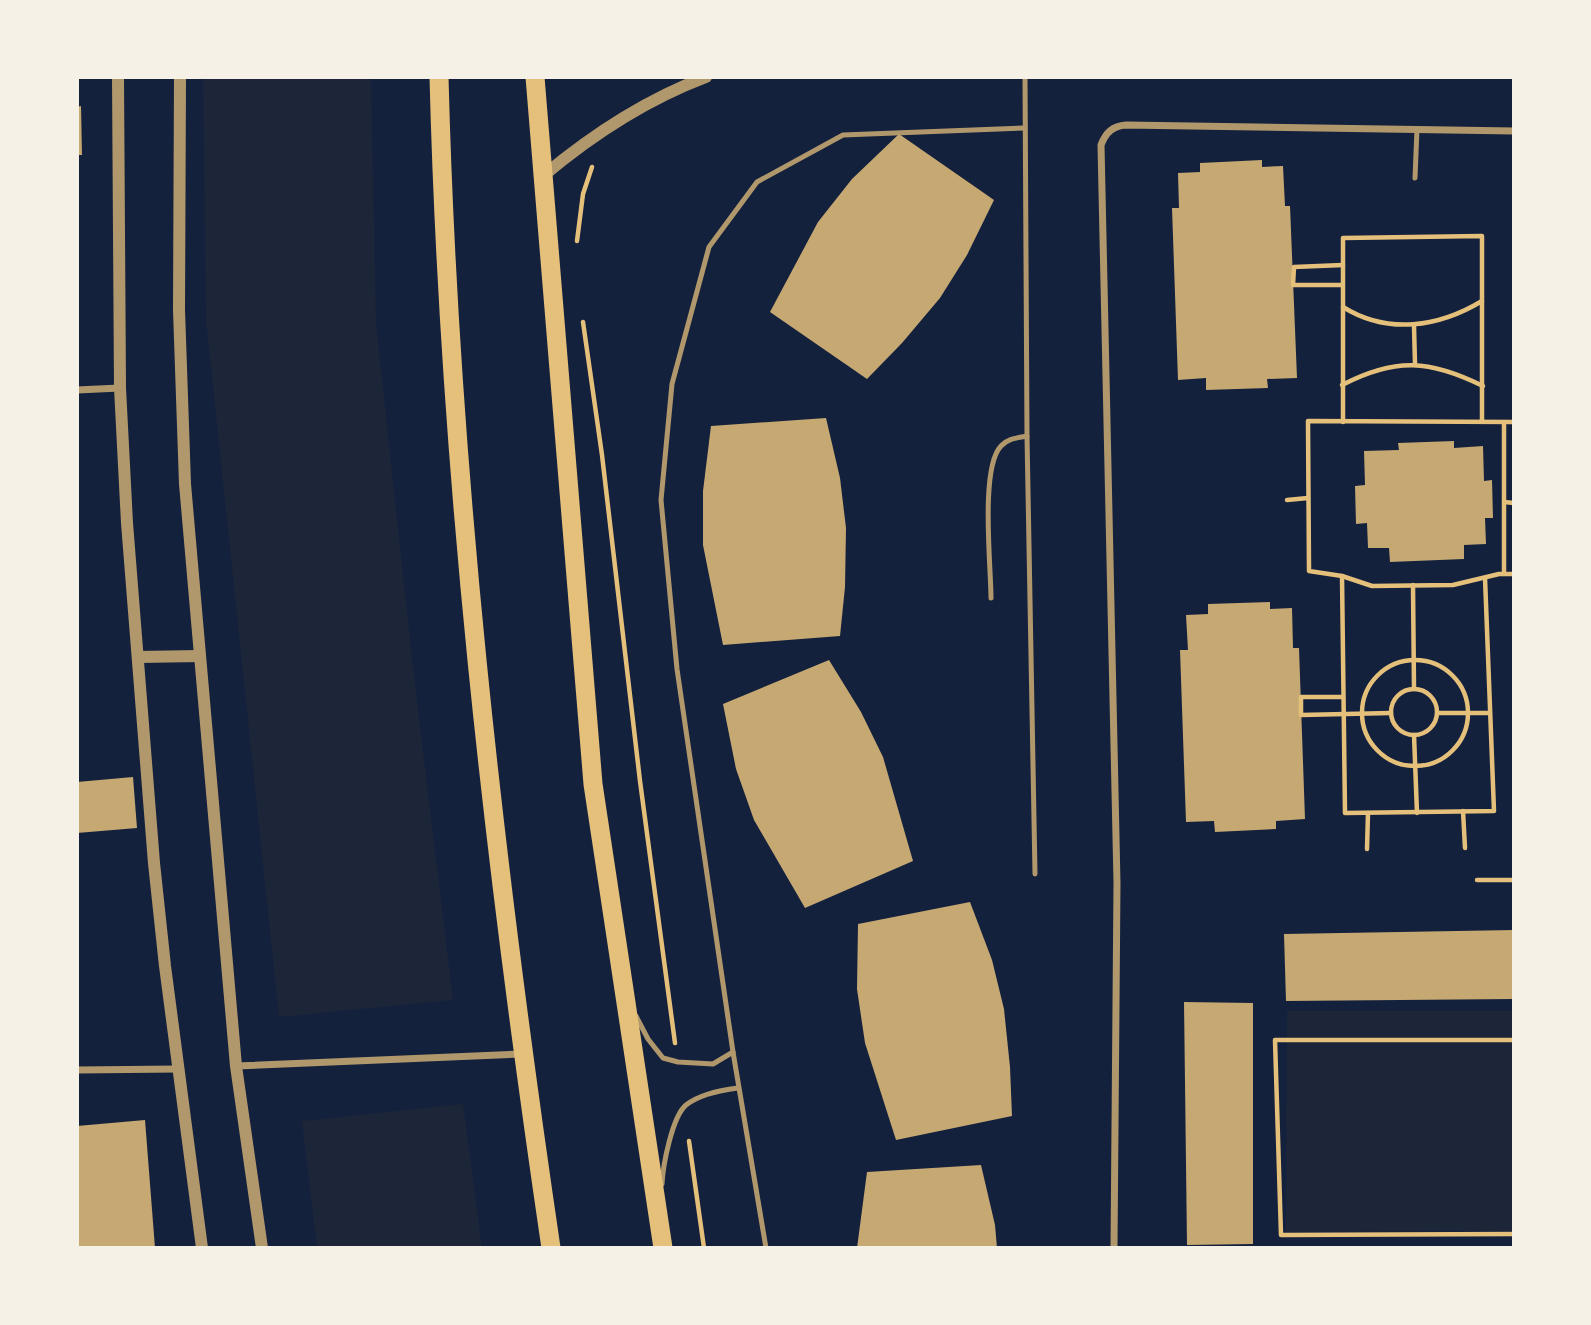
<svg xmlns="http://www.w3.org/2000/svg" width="1591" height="1325" font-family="'Fira Sans Condensed',sans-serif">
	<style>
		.green { fill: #1d2539 }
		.building { fill: #c6a872 }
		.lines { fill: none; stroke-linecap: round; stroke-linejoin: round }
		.path { stroke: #e5c07b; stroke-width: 4.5 }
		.service { stroke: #b1986c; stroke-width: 5 }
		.minor { stroke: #b1986c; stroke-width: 7 }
		.tertiary { stroke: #b1986c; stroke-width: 12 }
		.trunk { stroke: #e5c07b; stroke-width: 19 }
	</style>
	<rect width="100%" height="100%" fill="#14213d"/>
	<!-- green -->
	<g class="green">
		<polygon points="203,77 371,77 376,323 413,668 453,1000 279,1017 206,319"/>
		<polygon points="1287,1011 1514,1011 1514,1231 1286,1232"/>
		<polygon points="463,1104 482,1248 317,1248 302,1121"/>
	</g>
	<!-- building -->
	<g class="building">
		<polygon points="81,106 82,155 77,155 77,107"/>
		<polygon points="899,134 994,200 967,255 940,298 902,343 867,379 770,312 818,222 852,179"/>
		<polygon points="1262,160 1262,167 1283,166 1285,206 1290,206 1297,378 1267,379 1268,388 1206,390 1206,378 1178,380 1172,208 1179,208 1178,173 1200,172 1200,163"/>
		<polygon points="826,418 840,478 846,528 845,587 840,636 723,645 703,545 703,491 711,426"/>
		<polygon points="1454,441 1454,448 1483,446 1484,481 1492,480 1493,518 1485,518 1486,544 1464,545 1464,559 1390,562 1389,548 1368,548 1367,523 1356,524 1355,486 1365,485 1364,451 1399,450 1398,443"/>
		<polygon points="1270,602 1270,609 1292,608 1293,648 1299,648 1305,819 1276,821 1276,829 1215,832 1214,821 1186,822 1180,650 1188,650 1186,615 1208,614 1208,604"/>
		<polygon points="829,660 861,712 883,757 913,861 805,908 754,820 736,769 723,704"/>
		<polygon points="133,777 137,828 77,833 77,782"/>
		<polygon points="970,902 992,960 1004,1009 1010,1067 1012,1116 896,1140 865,1043 857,989 858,924"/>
		<polygon points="1514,930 1514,999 1286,1001 1284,934"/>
		<polygon points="1184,1002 1253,1003 1253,1244 1187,1245"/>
		<polygon points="145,1120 155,1248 77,1248 77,1126"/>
		<polygon points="981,1165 995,1225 997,1248 857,1248 867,1172"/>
	</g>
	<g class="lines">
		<!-- path -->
		<g class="path">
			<polyline points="577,241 583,194 592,167"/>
			<polyline points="1342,285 1293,285 1294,267 1343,265"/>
			<path d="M1343 307C1388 335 1439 327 1482 301"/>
			<polyline points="583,322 602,455 640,781 675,1043"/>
			<polyline points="1414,326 1415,364"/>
			<path d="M1342 385C1396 357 1430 360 1483 386"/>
			<polyline points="1343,422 1343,238 1482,236 1482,422"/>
			<polyline points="1504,422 1504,574"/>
			<polyline points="1514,422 1308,421 1309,571 1342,576 1372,586 1453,585 1499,574 1514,574"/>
			<polyline points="1287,500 1308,498"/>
			<polyline points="1504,502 1514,503"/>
			<polyline points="1342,576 1345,813 1494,811 1485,578"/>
			<polyline points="1413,585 1414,689"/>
			<circle cx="1415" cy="713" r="53"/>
			<circle cx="1414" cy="712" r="23"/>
			<polyline points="1343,697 1301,697 1301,715 1391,713"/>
			<polyline points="1438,713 1489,713"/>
			<polyline points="1414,735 1417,813"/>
			<polyline points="1463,811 1465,848"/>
			<polyline points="1367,849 1368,813"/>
			<polyline points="1477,880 1514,880"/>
			<polyline points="1514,1040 1275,1040 1281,1235 1514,1234"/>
			<polyline points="689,1141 704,1248"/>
		</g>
		<!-- service -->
		<g class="service">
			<polyline points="1025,77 1027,436 1035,874"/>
			<polyline points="1415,178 1417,129"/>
			<path d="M991 598C991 566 980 468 1001 446 1008 438 1018 438 1027 436"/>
			<polyline points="636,1016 648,1039 663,1058 678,1062 713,1064 733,1052"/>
			<path d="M662 1184C663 1165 672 1117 686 1105 700 1094 722 1090 738 1088"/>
			<polyline points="766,1248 733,1052 677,669 661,500 672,384 709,247 757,182 843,135 1025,128"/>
		</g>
		<!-- minor -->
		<g class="minor">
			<polyline points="77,390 120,388"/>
			<polyline points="236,1066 522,1054"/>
			<polyline points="77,1070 178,1069"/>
			<path d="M1114 1248 1117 883 1101 145C1106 132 1113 126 1126 125L1514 131"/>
		</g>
		<!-- tertiary -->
		<g class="tertiary">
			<polyline points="118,77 120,388 127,523 154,863 165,966 202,1248"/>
			<polyline points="180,77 179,310 185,484 236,1066 262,1248"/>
			<path d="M543 176C593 134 645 100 706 77"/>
			<polyline points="138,657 200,656"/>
		</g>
		<!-- trunk -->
		<g class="trunk">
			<path d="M439 77C449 468 494 861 551 1248"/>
			<polyline points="535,77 593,784 663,1248"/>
		</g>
	</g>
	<!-- border -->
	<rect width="1591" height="1325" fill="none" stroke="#f6f1e7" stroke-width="158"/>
</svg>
